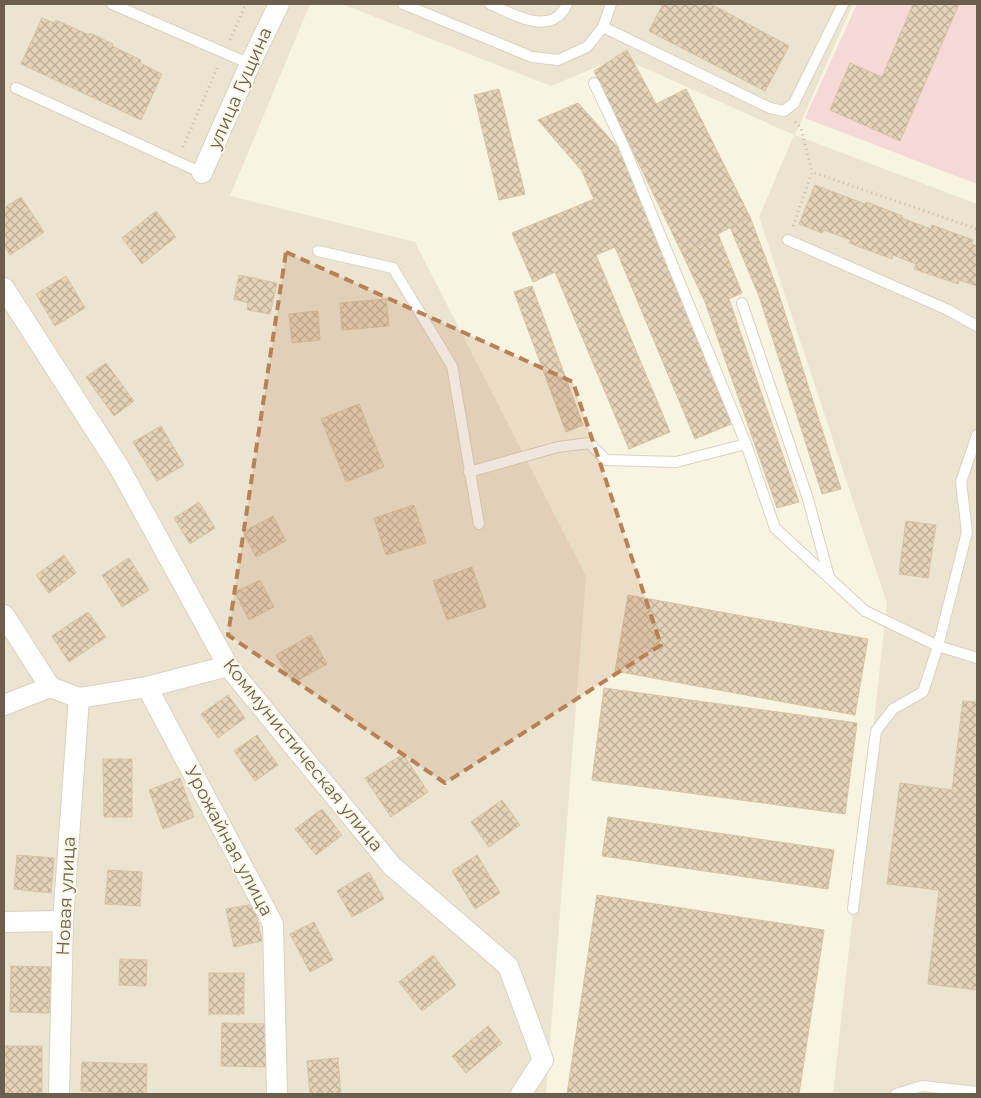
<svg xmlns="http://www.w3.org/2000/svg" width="981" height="1098" font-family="Montserrat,sans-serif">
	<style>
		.residential { fill: #ebe4d0 }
		.medical { fill: #f4d9d7 }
		.building { fill: url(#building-cross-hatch); stroke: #d9c2a1 }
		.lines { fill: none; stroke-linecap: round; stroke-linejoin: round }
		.service-casing { stroke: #dbd1bf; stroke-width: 12 }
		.minor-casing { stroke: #dbd1bf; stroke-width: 22 }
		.path { stroke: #cdbba2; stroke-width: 3; stroke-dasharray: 1 4; stroke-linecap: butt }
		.service { stroke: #fff; stroke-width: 10 }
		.minor { stroke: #fff; stroke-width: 20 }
		.marked { fill: #b88055; fill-opacity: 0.2; stroke: #b88055; stroke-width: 4; stroke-dasharray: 10 6; stroke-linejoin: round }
		.labels { text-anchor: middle; stroke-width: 4; stroke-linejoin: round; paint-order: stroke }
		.street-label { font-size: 18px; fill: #6c5e4c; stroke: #fcf8e8 }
	</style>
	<defs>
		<pattern id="building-cross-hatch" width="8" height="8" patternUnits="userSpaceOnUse" patternTransform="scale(1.25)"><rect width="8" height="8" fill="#e4d3b9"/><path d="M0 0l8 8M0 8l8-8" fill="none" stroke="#bdae99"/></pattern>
	</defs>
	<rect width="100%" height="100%" fill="#f8f4e2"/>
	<!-- residential -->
	<g class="residential">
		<polygon points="4,4 310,4 230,196 415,242 586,576 546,1094 4,1094"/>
		<polygon points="342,4 853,4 795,135 977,204 977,1094 833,1094 887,603 759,217 794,135 620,57 551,86"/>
	</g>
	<!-- medical -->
	<polygon class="medical" points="857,4 977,4 977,184 805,118"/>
	<!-- building -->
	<g class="building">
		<polygon points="663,4 711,4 789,46 765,91 649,31"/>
		<polygon points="913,4 959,4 900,141 830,110 850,63 882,77"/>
		<polygon points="42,18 54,23 56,20 89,35 90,33 113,44 112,46 141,60 140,63 162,74 141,120 21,64"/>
		<polygon points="627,50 656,104 686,89 750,217 682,253 594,71"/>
		<polygon points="499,89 525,194 499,200 474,95"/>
		<polygon points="578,103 620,150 734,423 695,439 615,247 596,255 670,432 629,449 555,272 533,282 512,233 594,199 582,171 538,120"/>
		<polygon points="815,185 865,204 866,202 903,216 902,218 931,229 932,225 973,240 971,244 977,246 977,286 959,280 958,284 914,269 916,264 893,255 892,259 849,243 851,240 824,230 822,233 799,224"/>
		<polygon points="21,197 44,232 10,255 4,246 4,208"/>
		<polygon points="156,211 176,237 142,264 122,238"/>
		<polygon points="750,217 777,288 841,489 822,494 759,296 730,227"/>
		<polygon points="718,234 742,293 729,299 799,502 777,508 705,302 682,253"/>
		<polygon points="239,275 277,283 270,314 247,310 248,303 234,299"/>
		<polygon points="66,276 85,308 55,326 36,294"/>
		<polygon points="532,286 583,425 566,432 514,292"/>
		<polygon points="386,299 389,326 342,330 340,303"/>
		<polygon points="318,311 320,340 292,343 289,314"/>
		<polygon points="106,363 134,401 114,416 86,377"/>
		<polygon points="359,404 384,467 346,482 321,419"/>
		<polygon points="161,426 184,465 157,481 133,442"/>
		<polygon points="199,502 215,528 190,544 174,518"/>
		<polygon points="414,505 426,543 386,555 374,518"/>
		<polygon points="273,516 286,541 256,557 243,532"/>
		<polygon points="906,521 936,525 928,578 899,574"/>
		<polygon points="64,555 76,573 49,593 36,575"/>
		<polygon points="129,558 149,590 122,607 102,575"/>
		<polygon points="472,567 486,607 447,620 433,581"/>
		<polygon points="260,580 274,607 249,620 235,592"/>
		<polygon points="628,595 868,639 855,715 615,671"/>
		<polygon points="88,612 106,637 69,662 52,636"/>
		<polygon points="311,635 327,664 293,683 276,655"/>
		<polygon points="604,688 857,723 845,814 592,780"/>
		<polygon points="228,695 245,718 218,738 201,714"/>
		<polygon points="963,701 977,702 977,990 928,984 939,890 887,884 900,783 952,790"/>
		<polygon points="257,735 278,765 255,781 234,751"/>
		<polygon points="403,754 428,792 391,817 365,778"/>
		<polygon points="103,759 132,759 132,817 104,817"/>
		<polygon points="180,778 194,817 163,829 149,790"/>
		<polygon points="502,800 520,825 489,847 471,822"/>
		<polygon points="322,809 342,835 316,855 295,829"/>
		<polygon points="608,817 834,850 828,889 602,856"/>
		<polygon points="17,855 54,858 51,893 14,889"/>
		<polygon points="477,855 500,893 475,909 452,871"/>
		<polygon points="108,870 142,872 140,906 105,904"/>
		<polygon points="369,872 384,899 352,917 337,891"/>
		<polygon points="597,895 824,930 799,1094 567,1094"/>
		<polygon points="254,904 262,941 234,947 226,909"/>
		<polygon points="314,922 333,960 310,972 290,934"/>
		<polygon points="433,955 456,985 422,1011 399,982"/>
		<polygon points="120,959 147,960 146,986 119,985"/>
		<polygon points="11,966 51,967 49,1013 10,1012"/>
		<rect x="209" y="973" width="35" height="41"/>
		<polygon points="222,1023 268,1024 268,1067 221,1066"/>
		<polygon points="488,1026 502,1043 466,1073 452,1056"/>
		<rect x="4" y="1046" width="38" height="48"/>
		<polygon points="338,1058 341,1094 310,1094 307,1061"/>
		<polygon points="82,1062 147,1064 146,1094 81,1091"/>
	</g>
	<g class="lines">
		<defs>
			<g id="service">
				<polyline points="112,4 250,64"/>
				<polyline points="403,4 532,57 558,60 587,47 603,27 770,108 784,111 794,103 843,4"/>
				<path d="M490 4C513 14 552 38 567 4"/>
				<polyline points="603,27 611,4"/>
				<polyline points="594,83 625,149 746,444 775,528 865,611 938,646 923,692 893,709 876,731 853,909"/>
				<polyline points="16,88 202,173"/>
				<polyline points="788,240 946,309 977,326"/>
				<polyline points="318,251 393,268 452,366 479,524"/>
				<polyline points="742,303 808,499 829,577"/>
				<polyline points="977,435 961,482 967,532 938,646 977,658"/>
				<polyline points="469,472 558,447 589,443 606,460 676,462 746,444"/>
				<polyline points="896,1094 922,1086 977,1092"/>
			</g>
			<g id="minor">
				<polyline points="202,173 250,64 279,4"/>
				<polyline points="4,288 119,467 228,666 392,866 508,966 543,1060 521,1094"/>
				<polyline points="4,615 50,687"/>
				<polyline points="147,687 273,924 277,1094"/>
				<polyline points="4,705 50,687 79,698 147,687 228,666"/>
				<polyline points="4,922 63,921"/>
				<polyline points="59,1094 63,921 79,698"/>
			</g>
		</defs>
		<!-- service casing -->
		<use href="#service" class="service-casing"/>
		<!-- minor casing -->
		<use href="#minor" class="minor-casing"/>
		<!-- path -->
		<g class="path">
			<polyline points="230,40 246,4"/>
			<polyline points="795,122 801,128 812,172"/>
			<polyline points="183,147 218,66"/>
			<polyline points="793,226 812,172 977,229"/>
		</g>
		<!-- service -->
		<use href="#service" class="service"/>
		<!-- minor -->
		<use href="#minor" class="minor"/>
	</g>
	<!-- marked area -->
	<path class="marked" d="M286 252 573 382 661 645 445 783 228 635Z"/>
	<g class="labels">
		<!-- street labels -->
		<g class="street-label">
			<text transform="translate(240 88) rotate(-66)" y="6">улица Гущина</text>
			<text transform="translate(303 755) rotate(51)" y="6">Коммунистическая улица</text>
			<text transform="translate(229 841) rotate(62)" y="6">Урожайная улица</text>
			<text transform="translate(66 896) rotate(-87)" y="6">Новая улица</text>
		</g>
	</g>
	<!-- border -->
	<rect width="981" height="1098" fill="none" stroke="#6c5e4c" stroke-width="10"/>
</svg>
